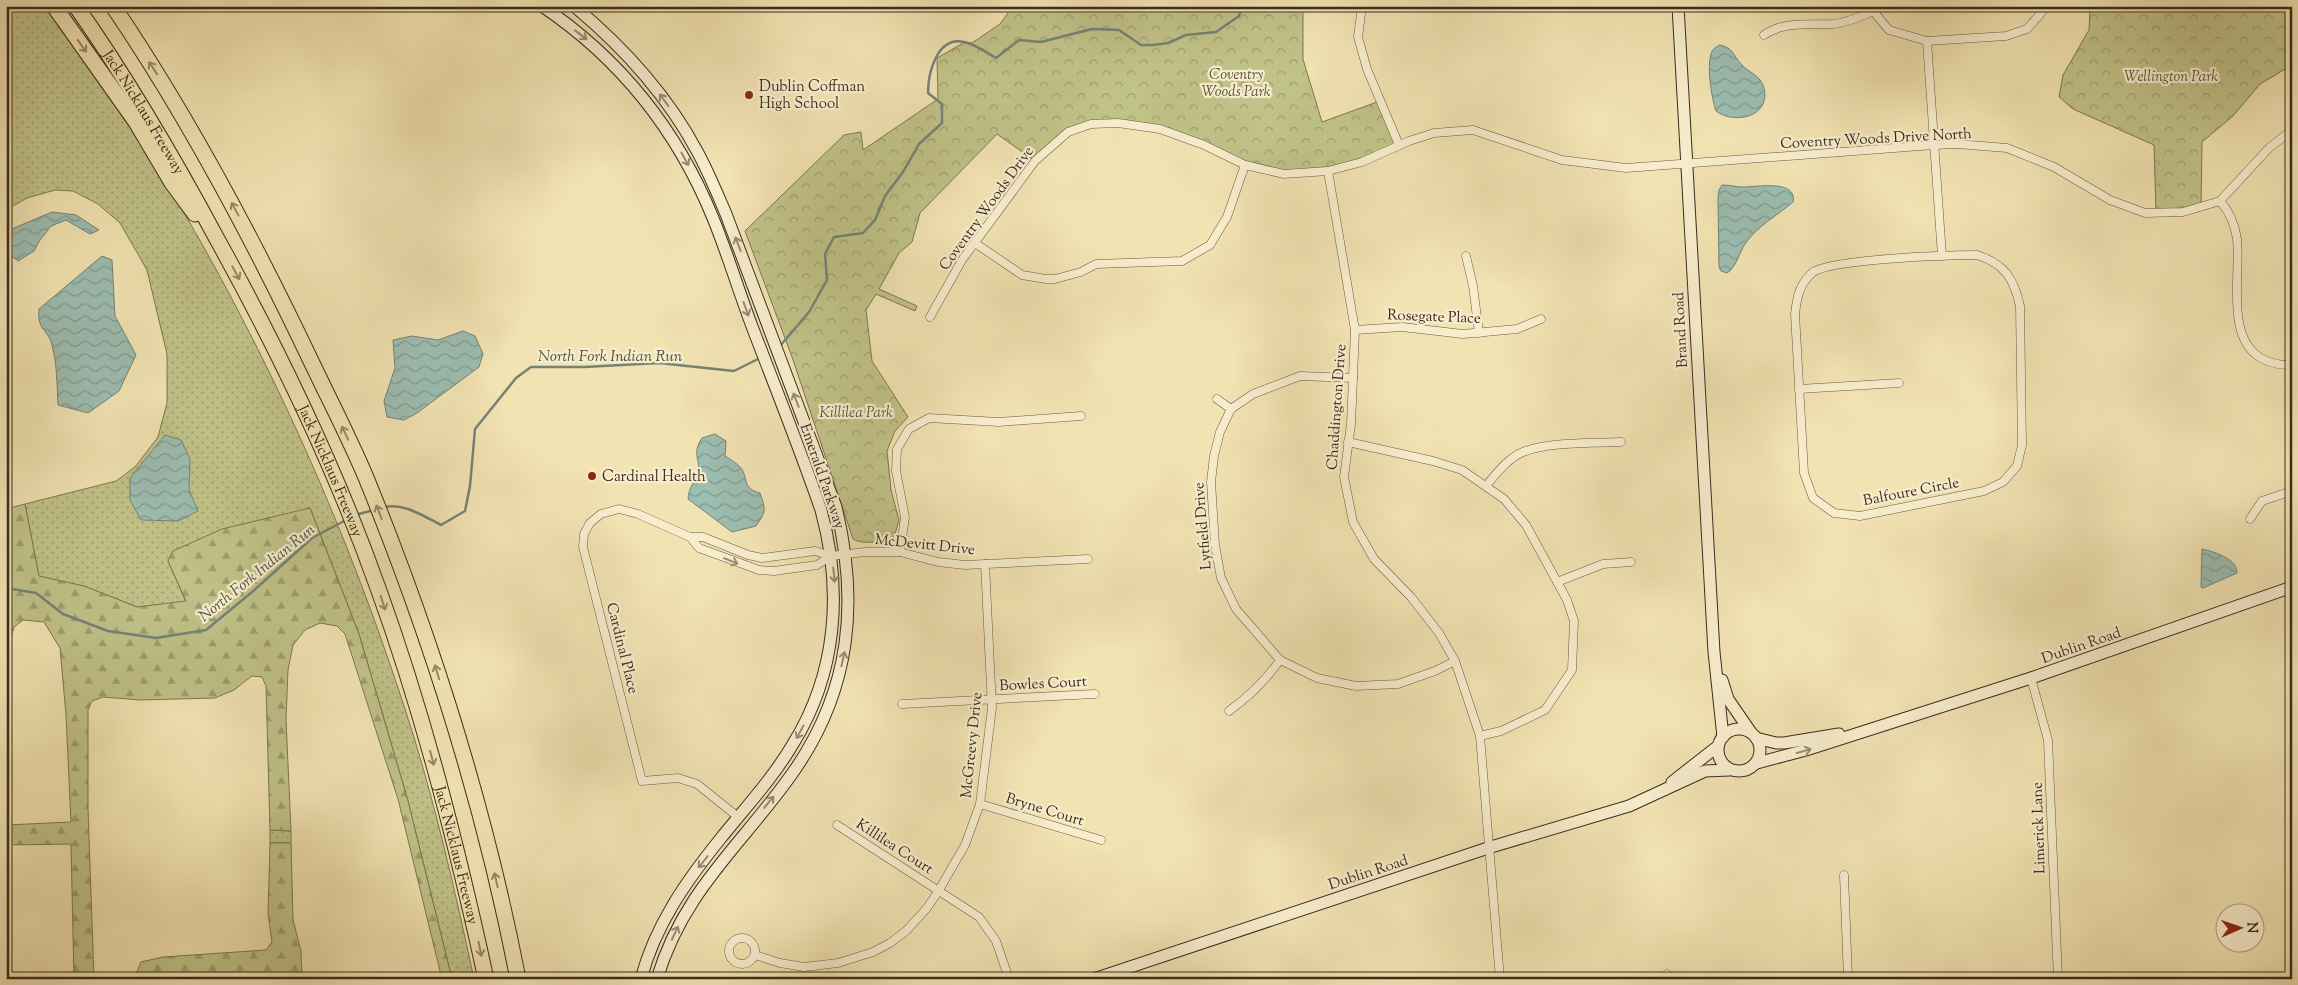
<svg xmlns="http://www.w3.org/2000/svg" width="2298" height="985" font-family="'Sorts Mill Goudy',serif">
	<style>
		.grass { fill: url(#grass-dots); stroke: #7d7752 }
		.forest { fill: url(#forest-firs); stroke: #7d7752 }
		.park { fill: url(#park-crowns); stroke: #7d7752 }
		.water { fill: url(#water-waves); stroke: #758376 }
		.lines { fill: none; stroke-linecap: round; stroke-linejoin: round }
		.stream { stroke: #758376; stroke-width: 2.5 }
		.minor-casing { stroke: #685a42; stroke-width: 9 }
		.secondary-casing { stroke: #3a2c1d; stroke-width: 13 }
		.motorway-casing { stroke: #3a2c1d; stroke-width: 17 }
		.minor { stroke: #f7edcd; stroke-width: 8 }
		.secondary { stroke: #f7edcd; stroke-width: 11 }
		.motorway { stroke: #f2e3b2; stroke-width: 15 }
		.oneway { stroke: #988c75 }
		.oneway2 { stroke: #968868 }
		.poi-dot { fill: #8f2418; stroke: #f7edcd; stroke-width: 2 }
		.labels { text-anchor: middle; stroke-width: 4.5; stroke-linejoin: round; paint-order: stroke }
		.park-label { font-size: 15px; font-style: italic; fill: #5c5238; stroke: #f7edcd }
		.poi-label { font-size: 15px; fill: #3a2c1d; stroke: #f7edcd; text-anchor: start }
		.street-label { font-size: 15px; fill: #3a2c1d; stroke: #f7edcd }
		.water-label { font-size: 16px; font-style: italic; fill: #525042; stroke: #f7edcd }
	</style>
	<defs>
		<pattern id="grass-dots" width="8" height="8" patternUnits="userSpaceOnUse" patternTransform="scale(1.25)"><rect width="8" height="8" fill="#c0c288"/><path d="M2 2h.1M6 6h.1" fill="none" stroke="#9d9e6f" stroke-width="1.8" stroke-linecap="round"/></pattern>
		<pattern id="forest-firs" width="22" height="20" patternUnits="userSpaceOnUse" patternTransform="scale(1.25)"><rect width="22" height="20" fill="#c0c288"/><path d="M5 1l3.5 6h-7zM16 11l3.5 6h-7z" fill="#9d9e6f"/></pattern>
		<pattern id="park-crowns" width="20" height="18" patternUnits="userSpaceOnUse" patternTransform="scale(1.25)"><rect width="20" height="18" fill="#c0c288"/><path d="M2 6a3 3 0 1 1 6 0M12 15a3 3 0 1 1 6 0" fill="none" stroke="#9d9e6f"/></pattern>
		<pattern id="water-waves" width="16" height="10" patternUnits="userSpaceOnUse" patternTransform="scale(1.25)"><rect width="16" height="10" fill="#9cbdb1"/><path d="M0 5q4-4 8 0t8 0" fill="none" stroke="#809a8f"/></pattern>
	</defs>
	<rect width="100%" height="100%" fill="#f2e3b2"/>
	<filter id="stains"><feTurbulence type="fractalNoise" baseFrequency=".004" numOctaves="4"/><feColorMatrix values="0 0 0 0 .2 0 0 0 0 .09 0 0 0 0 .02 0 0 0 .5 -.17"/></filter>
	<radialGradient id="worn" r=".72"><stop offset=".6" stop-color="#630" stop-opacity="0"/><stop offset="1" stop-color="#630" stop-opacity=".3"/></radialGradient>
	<!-- grass -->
	<g class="grass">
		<path d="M6 6H49C204 219 321 452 403 703 433 793 454 886 474 979H452L408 801 359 634 310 508 168 561 186 602 137 607 84 586 39 577 25 504 116 481 135 467 158 437 167 403V354L147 270 120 223 98 204 73 191 55 190 27 198 6 210Z"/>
		<polygon points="270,830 291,831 291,843 270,843"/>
	</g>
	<!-- forest -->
	<g class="forest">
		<polygon points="25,504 39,576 84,586 137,607 186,601 168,561 173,551 222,529 310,508 359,634 408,801 452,979 442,979 398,799 345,634 337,626 320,623 305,630 293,645 288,670 286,719 291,831 270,830 266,686 262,677 252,676 234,690 215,698 140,700 103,697 92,701 88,710 88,809 94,979 74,979 71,844 6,845 6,825 71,822 66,715 60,648 44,622 23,620 14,627 6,658 6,509"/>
		<polygon points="270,843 291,843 293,920 301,951 302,979 237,979 235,973 173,973 163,979 134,979 141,962 163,957 266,950 272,942 268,914"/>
	</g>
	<!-- park -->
	<g class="park">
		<path d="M1013 6H1303V59L1322 122 1380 101 1399 145 1328 171 1284 174 1245 165 1160 129 1092 124 1068 132 1035 161 997 134 920 213 912 242 899 253 879 289 917 306 915 311 876 294 866 310 872 361 908 417 895 431 887 451 891 490 899 520 894 537C884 542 862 545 853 539L792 357 745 231 844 135 861 132 863 150 938 99 937 58 965 42 972 43 1000 24Z"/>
		<polygon points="2090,6 2292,6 2292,65 2260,84 2233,116 2202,142 2201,207 2156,213 2154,145 2073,109 2059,97 2063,75 2089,30"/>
	</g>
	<!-- water -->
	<g class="water">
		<path d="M1719 45C1733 47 1733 55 1741 64 1748 72 1759 75 1763 85 1774 115 1736 126 1716 111 1712 100 1705 60 1713 50 1714 48 1717 47 1719 45Z"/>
		<path d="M1722 185C1730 185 1736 187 1743 187 1756 187 1798 179 1793 202 1777 216 1757 226 1745 244 1739 253 1736 268 1727 273L1721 271 1719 267 1718 198 1719 190Z"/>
		<polygon points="52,212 76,215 99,230 90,234 66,220 51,226 40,240 34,251 18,261 6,252 6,238 14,228"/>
		<path d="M102 256 112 260 115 316 136 355 119 391 88 413 58 405C57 385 57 364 52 345 48 328 37 332 39 309Z"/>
		<polygon points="463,331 475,336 483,354 479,367 417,413 404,420 387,417 384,401 395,368 393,340 412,336 438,340"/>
		<path d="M715 434 726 441 725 456C730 459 735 462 739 466 750 476 740 488 760 493 766 510 766 512 756 526L732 532 688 499C689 485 695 483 698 473 701 458 691 455 702 438Z"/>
		<polygon points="165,435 181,440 190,459 189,490 198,511 178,521 141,520 130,500 130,478"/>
		<path d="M2202 549C2214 552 2237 558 2237 573L2203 588 2201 587Z"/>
	</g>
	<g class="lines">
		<!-- stream -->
		<g class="stream">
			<path d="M780 346 809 312 827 280 825 254 834 237 863 233 875 220 885 196 903 172 919 144 942 123V104L928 93C928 73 937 36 964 42 975 44 987 53 996 58L1019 40 1041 42 1092 29 1119 30 1141 45H1153L1168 43 1186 35 1216 32 1239 16 1242 6"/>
			<path d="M384 507C405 503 423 516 441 525L465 511 470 486 475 429 516 378 531 367H584L659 363 734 371 760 358"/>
			<polyline points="355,515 374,510"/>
			<polyline points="6,588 36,593 63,614 108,631 156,638 206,630 252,592 312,538 346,520"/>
		</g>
		<defs>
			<g id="minor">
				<polyline points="1362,6 1358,37 1367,69 1399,145"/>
				<polyline points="1872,6 1873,11 1889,30 1927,41 2006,36 2027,29 2042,12 2044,6"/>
				<path d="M1764 35C1784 21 1808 25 1832 24 1846 23 1860 17 1873 11"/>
				<polyline points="1927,41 1942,256"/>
				<polyline points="1328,171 1355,330 1351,424 1344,477 1353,522 1374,559 1411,597 1439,633 1455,661 1480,736 1500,979"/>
				<path d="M2220 201C2229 211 2235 225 2237 239 2241 276 2224 342 2265 360 2274 364 2283 366 2292 364"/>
				<polyline points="975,243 1022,275 1046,279 1055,279 1081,272 1096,264 1182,261 1210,245 1227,217 1245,165"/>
				<path d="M1977 255C2005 264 2014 279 2020 306L2022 445 2017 466 2003 482 1984 491 1860 516 1834 513 1813 498 1804 473 1795 314C1797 297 1799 285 1812 273 1828 259 1950 255 1977 255Z"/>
				<polyline points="1466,256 1473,286 1479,333"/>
				<polyline points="930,317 962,260 1035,161 1068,132 1091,124 1118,123 1160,129 1204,145 1245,165 1284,174 1328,171 1362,162 1409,141 1434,133 1473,130 1562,160 1626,168 1934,145 1957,144 2007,148 2054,167 2110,200 2145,213 2183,212 2220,201 2269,148 2292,130"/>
				<polyline points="1355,330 1402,327 1463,334 1517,329 1541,319"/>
				<polyline points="1353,378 1300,376 1253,394 1231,409 1220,432 1214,456 1211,482 1215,545 1221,578 1236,609 1280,660 1317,678 1356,686 1398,684 1435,671 1455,661"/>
				<polyline points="1799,389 1899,383"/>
				<polyline points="1217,399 1231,409"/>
				<polyline points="1348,442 1433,461 1462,470 1504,499 1526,525 1567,600 1574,621 1572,670 1545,710 1501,731 1480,736"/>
				<path d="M1486 486C1496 474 1508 458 1523 452 1547 442 1594 443 1621 442"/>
				<polyline points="2250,519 2262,501 2292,491"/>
				<polyline points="690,537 703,537 748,555 762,558 815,551 831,556 865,552 900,552 938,562 965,565 1088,559"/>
				<polyline points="900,552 905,517 896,471 897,449 909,429 929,418 999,422 1081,416"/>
				<polyline points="1557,582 1603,564 1631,562"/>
				<polyline points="2031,678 2048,740 2058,979"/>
				<polyline points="902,704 1095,694"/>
				<path d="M1229 711C1250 696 1265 681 1280 660"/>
				<polyline points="980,804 1101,840"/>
				<polyline points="738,817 697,784 678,778 642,781 583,547 584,534 590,523 601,514 619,509 638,514 690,537 699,548 759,570 774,571 817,565 831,556"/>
				<polyline points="837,825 979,917 996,941 1009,979"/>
				<polyline points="1844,875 1848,979"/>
				<circle cx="742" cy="951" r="13"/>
				<polyline points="755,955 780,963 804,967 838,963 873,952 890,943 906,931 927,908 939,890 965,845 980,804 992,708 985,564"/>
				<polyline points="1667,974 1668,979"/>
			</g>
			<g id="secondary">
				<path d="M542 6C622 60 677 130 713 218 728 255 739 292 753 329 776 389 800 449 821 510 843 590 837 673 793 744 773 778 746 807 721 838 687 880 655 925 641 979"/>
				<path d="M574 6C622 46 667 95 697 151 708 171 717 193 726 214L836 507C859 602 851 689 794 771 744 843 683 890 657 979"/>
				<polyline points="1678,6 1714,652 1723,737"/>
				<polyline points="1722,680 1728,699 1750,731"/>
				<circle cx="1739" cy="750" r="21"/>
				<polyline points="1756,738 1776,743 1784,743 1839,734"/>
				<polyline points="1757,763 1806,750 2031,678 2292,587"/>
				<polyline points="1672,782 1718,746"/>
				<polyline points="1094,979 1491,847 1629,806 1705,771 1729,770"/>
			</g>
			<g id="motorway">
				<polyline points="54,6 136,122 172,183 195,214"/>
				<path id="s1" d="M76 6C128 80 174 159 217 239 279 351 335 467 378 588 424 715 457 846 486 979"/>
				<path d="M113 6C189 118 252 237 310 359 329 399 350 439 367 480 432 640 485 808 518 979"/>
			</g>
		</defs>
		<!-- minor casing -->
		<use href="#minor" class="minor-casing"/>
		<!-- secondary casing -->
		<use href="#secondary" class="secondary-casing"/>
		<!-- motorway casing -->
		<use href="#motorway" class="motorway-casing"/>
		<!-- minor -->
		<use href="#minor" class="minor"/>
		<!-- secondary -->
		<use href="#secondary" class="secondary"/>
		<!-- motorway -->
		<use href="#motorway" class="motorway"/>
	</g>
	<!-- one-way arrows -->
	<defs><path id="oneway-shaft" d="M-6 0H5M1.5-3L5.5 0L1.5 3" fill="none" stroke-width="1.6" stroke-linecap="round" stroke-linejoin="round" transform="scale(1.25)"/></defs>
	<g class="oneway">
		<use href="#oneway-shaft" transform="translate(581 35) rotate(38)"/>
		<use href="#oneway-shaft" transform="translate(664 100) rotate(-126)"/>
		<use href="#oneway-shaft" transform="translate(685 159) rotate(61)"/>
		<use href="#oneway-shaft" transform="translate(738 244) rotate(-111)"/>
		<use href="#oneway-shaft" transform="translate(746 309) rotate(70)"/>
		<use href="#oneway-shaft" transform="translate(796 400) rotate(-111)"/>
		<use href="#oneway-shaft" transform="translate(731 561) rotate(23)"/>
		<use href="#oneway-shaft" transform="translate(834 575) rotate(84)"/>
		<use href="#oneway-shaft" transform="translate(843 659) rotate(-78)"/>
		<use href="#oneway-shaft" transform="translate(800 732) rotate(118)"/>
		<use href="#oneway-shaft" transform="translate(1804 751) rotate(-15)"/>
		<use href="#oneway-shaft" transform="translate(769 802) rotate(-51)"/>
		<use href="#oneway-shaft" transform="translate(703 862) rotate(129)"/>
		<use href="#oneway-shaft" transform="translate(675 933) rotate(-65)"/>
	</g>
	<g class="oneway2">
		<use href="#oneway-shaft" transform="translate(82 46) rotate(55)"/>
		<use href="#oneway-shaft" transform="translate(153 68) rotate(-123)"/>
		<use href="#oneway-shaft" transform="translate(235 209) rotate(-118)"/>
		<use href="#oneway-shaft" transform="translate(236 273) rotate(61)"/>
		<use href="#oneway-shaft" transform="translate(345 433) rotate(-115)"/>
		<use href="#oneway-shaft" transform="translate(379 512) rotate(-111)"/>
		<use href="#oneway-shaft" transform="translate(383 603) rotate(72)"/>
		<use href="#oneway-shaft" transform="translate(437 672) rotate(-107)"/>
		<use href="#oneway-shaft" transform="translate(432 758) rotate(75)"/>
		<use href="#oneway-shaft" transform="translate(496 880) rotate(-103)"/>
		<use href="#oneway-shaft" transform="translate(480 949) rotate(78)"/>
	</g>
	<!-- markers -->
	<g class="poi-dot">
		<circle cx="749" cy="95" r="5"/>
		<circle cx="592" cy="476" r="5"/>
	</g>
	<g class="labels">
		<!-- park labels -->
		<g class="park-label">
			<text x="1236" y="79">Coventry<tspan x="1236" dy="17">Woods Park</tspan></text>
			<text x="2171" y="81">Wellington Park</text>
			<text x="856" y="417">Killilea Park</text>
		</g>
		<!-- poi labels -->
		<g class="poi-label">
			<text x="759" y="91">Dublin Coffman<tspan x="759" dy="17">High School</tspan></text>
			<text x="602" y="481">Cardinal Health</text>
		</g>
		<!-- street labels -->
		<g class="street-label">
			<text dy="5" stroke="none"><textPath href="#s1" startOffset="126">Jack Nicklaus Freeway</textPath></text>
			<text transform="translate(1876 138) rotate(-3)" y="5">Coventry Woods Drive North</text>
			<text transform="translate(986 208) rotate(-54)" y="5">Coventry Woods Drive</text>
			<text transform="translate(1434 316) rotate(2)" y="5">Rosegate Place</text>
			<text transform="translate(1680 330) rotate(-93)" y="5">Brand Road</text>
			<text transform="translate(1336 407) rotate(-86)" y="5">Chaddington Drive</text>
			<text dy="5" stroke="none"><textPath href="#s1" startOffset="531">Jack Nicklaus Freeway</textPath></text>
			<text transform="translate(823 476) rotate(71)" y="5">Emerald Parkway</text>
			<text transform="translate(1911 491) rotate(-11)" y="5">Balfoure Circle</text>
			<text transform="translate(1202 526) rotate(-95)" y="5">Lytfield Drive</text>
			<text transform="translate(925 544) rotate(6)" y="5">McDevitt Drive</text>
			<text transform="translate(2081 645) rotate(-19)" y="5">Dublin Road</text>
			<text transform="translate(623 648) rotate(76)" y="5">Cardinal Place</text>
			<text transform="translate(1043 683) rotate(-3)" y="5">Bowles Court</text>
			<text transform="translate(971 745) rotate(-84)" y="5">McGreevy Drive</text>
			<text transform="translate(1045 809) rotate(17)" y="5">Bryne Court</text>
			<text transform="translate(2038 828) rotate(-92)" y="5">Limerick Lane</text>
			<text transform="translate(895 846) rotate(33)" y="5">Killilea Court</text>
			<text dy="5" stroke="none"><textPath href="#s1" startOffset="936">Jack Nicklaus Freeway</textPath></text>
			<text transform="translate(1368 872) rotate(-18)" y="5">Dublin Road</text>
		</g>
		<!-- water labels -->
		<g class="water-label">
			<text x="610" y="361">North Fork Indian Run</text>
			<text transform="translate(256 572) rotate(-39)" y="6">North Fork Indian Run</text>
		</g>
	</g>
	<!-- margin -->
	<rect width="2298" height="985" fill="none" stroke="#f2e3b2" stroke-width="25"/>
	<rect x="8" y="8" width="2283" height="970" fill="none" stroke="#3a2c1d" stroke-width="2.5"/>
	<rect x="12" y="12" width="2273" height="960" fill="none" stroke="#3a2c1d"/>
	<!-- north arrow -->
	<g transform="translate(2240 928) rotate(88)"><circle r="24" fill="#f7edcd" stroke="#aba087"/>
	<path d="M0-4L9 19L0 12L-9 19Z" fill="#8f2418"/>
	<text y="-8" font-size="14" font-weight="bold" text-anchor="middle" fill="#3a2c1d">N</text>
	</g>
	<rect width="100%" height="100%" filter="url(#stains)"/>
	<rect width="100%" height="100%" fill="url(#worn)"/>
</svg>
